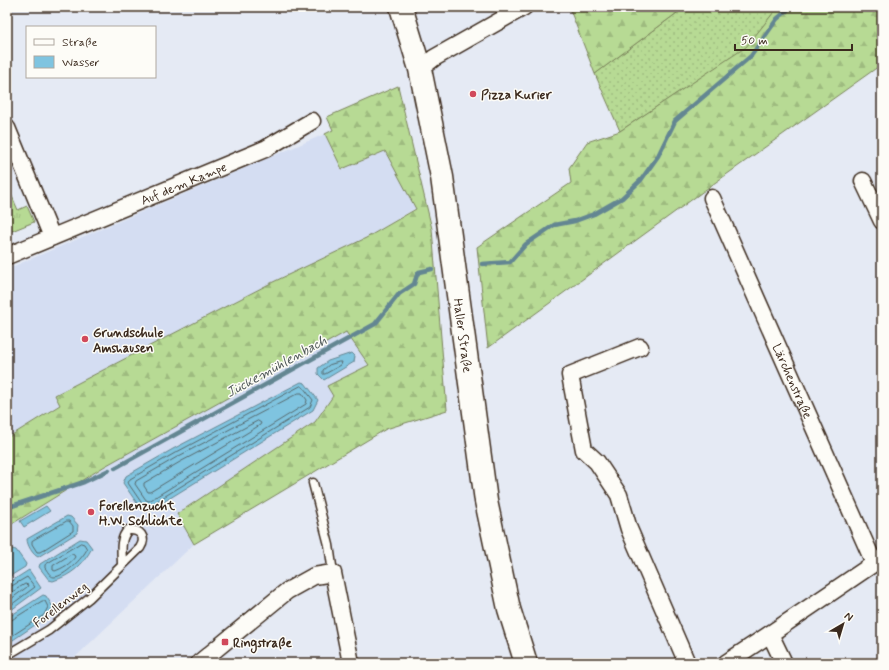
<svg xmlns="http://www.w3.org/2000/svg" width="889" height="670" font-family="Mynerve,sans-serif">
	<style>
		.built { fill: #d4ddf2 }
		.grass { fill: url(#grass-dots); stroke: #798259 }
		.forest { fill: url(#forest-firs); stroke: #798259 }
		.park { fill: url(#park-tufts); stroke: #798259 }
		.water { fill: #7fc4e0; stroke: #648692 }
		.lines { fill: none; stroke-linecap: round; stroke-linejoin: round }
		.shore { stroke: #56686c; stroke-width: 1 }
		.stream { stroke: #648692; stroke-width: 4.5 }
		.service-casing { stroke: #3b2a1e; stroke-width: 11 }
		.minor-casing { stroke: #3b2a1e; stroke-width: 19 }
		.secondary-casing { stroke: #3b2a1e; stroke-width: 25 }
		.service { stroke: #fdfcf7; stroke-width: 8 }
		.minor { stroke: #fdfcf7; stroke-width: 16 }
		.secondary { stroke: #fdfcf7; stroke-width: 22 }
		.poi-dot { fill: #d1495b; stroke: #fdfcf7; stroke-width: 1.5 }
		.labels { text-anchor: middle; stroke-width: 3; stroke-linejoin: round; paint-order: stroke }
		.poi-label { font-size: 13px; font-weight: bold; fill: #3b2a1e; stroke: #fdfcf7; text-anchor: start }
		.street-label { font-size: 13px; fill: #3b2a1e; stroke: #fdfcf7 }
		.water-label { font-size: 14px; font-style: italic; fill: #4f5858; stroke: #fdfcf7 }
	</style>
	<defs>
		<pattern id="grass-dots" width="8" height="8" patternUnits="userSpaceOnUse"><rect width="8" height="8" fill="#b7da94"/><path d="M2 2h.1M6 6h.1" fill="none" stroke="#9ebb7f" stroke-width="1.8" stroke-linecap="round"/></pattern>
		<pattern id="forest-firs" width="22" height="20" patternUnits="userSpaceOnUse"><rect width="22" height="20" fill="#b7da94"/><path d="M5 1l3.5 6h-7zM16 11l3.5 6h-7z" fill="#9ebb7f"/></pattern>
		<pattern id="park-tufts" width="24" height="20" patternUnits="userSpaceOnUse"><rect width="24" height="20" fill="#b7da94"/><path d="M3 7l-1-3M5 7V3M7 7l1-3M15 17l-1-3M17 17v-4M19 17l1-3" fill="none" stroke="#9ebb7f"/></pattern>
	</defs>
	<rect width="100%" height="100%" fill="#e5eaf4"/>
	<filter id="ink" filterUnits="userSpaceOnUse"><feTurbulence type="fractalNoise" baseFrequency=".025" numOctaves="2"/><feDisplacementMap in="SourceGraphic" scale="8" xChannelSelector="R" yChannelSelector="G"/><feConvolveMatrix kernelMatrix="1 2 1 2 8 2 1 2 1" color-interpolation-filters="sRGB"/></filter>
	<g filter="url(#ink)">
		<!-- built -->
		<g class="built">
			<polygon points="325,134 342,169 385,151 416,208 366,238 271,283 56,395 60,405 7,438 7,269"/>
			<polygon points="346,331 369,365 328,386 333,396 315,422 177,514 194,544 69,663 7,663 7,527 105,466"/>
		</g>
		<!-- grass -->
		<polygon class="grass" points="685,7 778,7 747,47 620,131 595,74"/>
		<!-- forest -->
		<g class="forest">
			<polygon points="569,7 685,7 595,74"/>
			<polygon points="778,7 882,7 882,64 716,182 488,348 477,247 571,183 569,168 587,142 620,131 746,47"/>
			<polygon points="398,86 432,229 447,410 386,429 194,544 177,514 315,422 333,396 327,386 369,365 346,332 105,466 7,527 7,438 60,405 55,395 271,283 366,238 416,209 385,151 342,169 325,134 333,130 327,117"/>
		</g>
		<!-- park -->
		<polygon class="park" points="7,185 18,210 27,206 34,222 7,233"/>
		<!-- water -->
		<g class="water">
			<polygon points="352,353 355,356 354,362 324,380 318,374 318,368 328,361"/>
			<polygon points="301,382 305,383 318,400 313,410 149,511 141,509 123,483 126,476 173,449"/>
			<polygon points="46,506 50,511 24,527 20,521"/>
			<path d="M67 516 71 517 78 525 77 533 38 557C33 555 27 545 27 539Z"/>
			<path d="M80 539 86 540 92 548C83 565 72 575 53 581L49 580 39 567 40 564Z"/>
			<polygon points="12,549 16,550 26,564 25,567 7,578 7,552"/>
			<polygon points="29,570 41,588 7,613 7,584"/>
			<polygon points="43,595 46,596 53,607 47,617 7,644 7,618"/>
		</g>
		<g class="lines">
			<!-- shore -->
			<g class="shore">
				<polygon points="339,362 342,362 341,365 325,374 323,374 323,370 329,365"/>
				<polygon points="301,386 303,387 313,400 310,407 149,506 143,505 128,483 130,479 175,453"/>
				<polygon points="299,393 302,393 307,400 306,404 149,501 146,500 135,484 136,481 177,457"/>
				<polygon points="258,421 261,423 260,425 150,492 148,492 144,486 144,483 180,462"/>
				<polygon points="67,521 69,521 73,526 73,531 40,552 37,552 32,544 32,541"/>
				<path d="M81 543 84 544 87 549C83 558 64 577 54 577 50 577 47 570 45 568V565Z"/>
				<path d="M72 554 74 555 75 557C70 564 63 568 55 571L53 570V566Z"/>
				<polyline points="7,587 10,587 27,577 35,587 7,608"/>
				<polyline points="7,592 12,592 25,584 28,585 27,587 7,602"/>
				<polyline points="7,621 10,621 42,601 45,601 48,607 44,615 7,639"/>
			</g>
			<!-- stream -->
			<g class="stream">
				<polyline points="482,264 510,262 526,244 554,225 575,221 594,214 622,198 641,180 658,156 675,121 751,56 777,19 791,7"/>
				<polyline points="115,468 375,324 399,294 414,284 417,275 419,272 432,269"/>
				<polyline points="7,510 12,506 84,482 109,470"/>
			</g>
			<defs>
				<g id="service">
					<polyline points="313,483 329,545 333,573"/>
					<path d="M7 655 49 630 89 598 140 548C147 537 140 529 128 530 119 539 122 553 122 565"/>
				</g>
				<g id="minor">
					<polyline points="420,69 434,58 524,7"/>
					<polyline points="7,128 52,237"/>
					<polyline points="863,181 882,221"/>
					<path id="s1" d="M712 198 874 563"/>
					<path id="s2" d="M7 256 265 149 312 121"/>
					<polyline points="640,347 570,375 584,450 597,462 619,495 629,529 687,663"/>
					<polyline points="770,634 784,663"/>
					<polyline points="199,663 287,591 314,576 333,573 351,663"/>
					<polyline points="726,663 770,634 882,558"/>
				</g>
				<g id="secondary">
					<path id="s3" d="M401 7 420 69 442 177 486 501 509 609 526 663"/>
				</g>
			</defs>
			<!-- service casing -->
			<use href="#service" class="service-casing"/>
			<!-- minor casing -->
			<use href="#minor" class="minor-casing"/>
			<!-- secondary casing -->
			<use href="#secondary" class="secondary-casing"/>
			<!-- service -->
			<use href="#service" class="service"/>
			<!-- minor -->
			<use href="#minor" class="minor"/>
			<!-- secondary -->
			<use href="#secondary" class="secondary"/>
		</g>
	</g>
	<!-- markers -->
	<g class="poi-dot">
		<circle cx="473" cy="94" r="4"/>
		<circle cx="85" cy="339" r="4"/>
		<circle cx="91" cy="512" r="4"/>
		<rect x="221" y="638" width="8" height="8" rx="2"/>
	</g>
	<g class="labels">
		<!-- poi labels -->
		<g class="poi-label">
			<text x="481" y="99">Pizza Kurier</text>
			<text x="93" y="337">Grundschule<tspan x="93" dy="15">Amshausen</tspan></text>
			<text x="99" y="510">Forellenzucht<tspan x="99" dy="15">H.W. Schlichte</tspan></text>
			<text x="233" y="647">Ringstraße</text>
		</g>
		<!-- street labels -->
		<g class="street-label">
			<text dy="5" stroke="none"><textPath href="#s2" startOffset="191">Auf dem Kampe</textPath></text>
			<text dy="5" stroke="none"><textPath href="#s3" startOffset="335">Haller Straße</textPath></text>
			<text dy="5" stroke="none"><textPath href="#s1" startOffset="200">Lärchenstraße</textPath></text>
			<text transform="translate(60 604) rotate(-38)" y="5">Forellenweg</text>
		</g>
		<!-- water labels -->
		<g class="water-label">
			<text transform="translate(276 366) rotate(-29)" y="5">Jückemühlenbach</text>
		</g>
	</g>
	<!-- margin -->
	<rect width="889" height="670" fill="none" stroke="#fdfcf7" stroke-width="24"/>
	<rect x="12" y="12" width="865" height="646" fill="none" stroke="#3b2a1e" stroke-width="1.5" filter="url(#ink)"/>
	<!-- legend -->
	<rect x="26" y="26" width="130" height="52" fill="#fdfcf7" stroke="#afa8a0"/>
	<rect x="34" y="39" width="20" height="6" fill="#fdfcf7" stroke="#afa8a0"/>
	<text x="62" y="46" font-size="12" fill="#3b2a1e">Straße</text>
	<rect x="34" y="56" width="20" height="12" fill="#7fc4e0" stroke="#afa8a0"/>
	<text x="62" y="66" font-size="12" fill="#3b2a1e">Wasser</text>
	<!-- north arrow -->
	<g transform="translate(843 624) rotate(38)" stroke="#fdfcf7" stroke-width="3" paint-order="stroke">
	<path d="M0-3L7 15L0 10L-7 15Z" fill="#3b2a1e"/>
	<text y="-6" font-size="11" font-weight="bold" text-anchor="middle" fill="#3b2a1e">N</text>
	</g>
	<!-- scale -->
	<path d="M735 44v6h117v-6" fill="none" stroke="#3b2a1e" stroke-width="2"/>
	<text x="741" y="44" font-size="12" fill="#3b2a1e" stroke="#fdfcf7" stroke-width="3" paint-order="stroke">50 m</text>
</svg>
